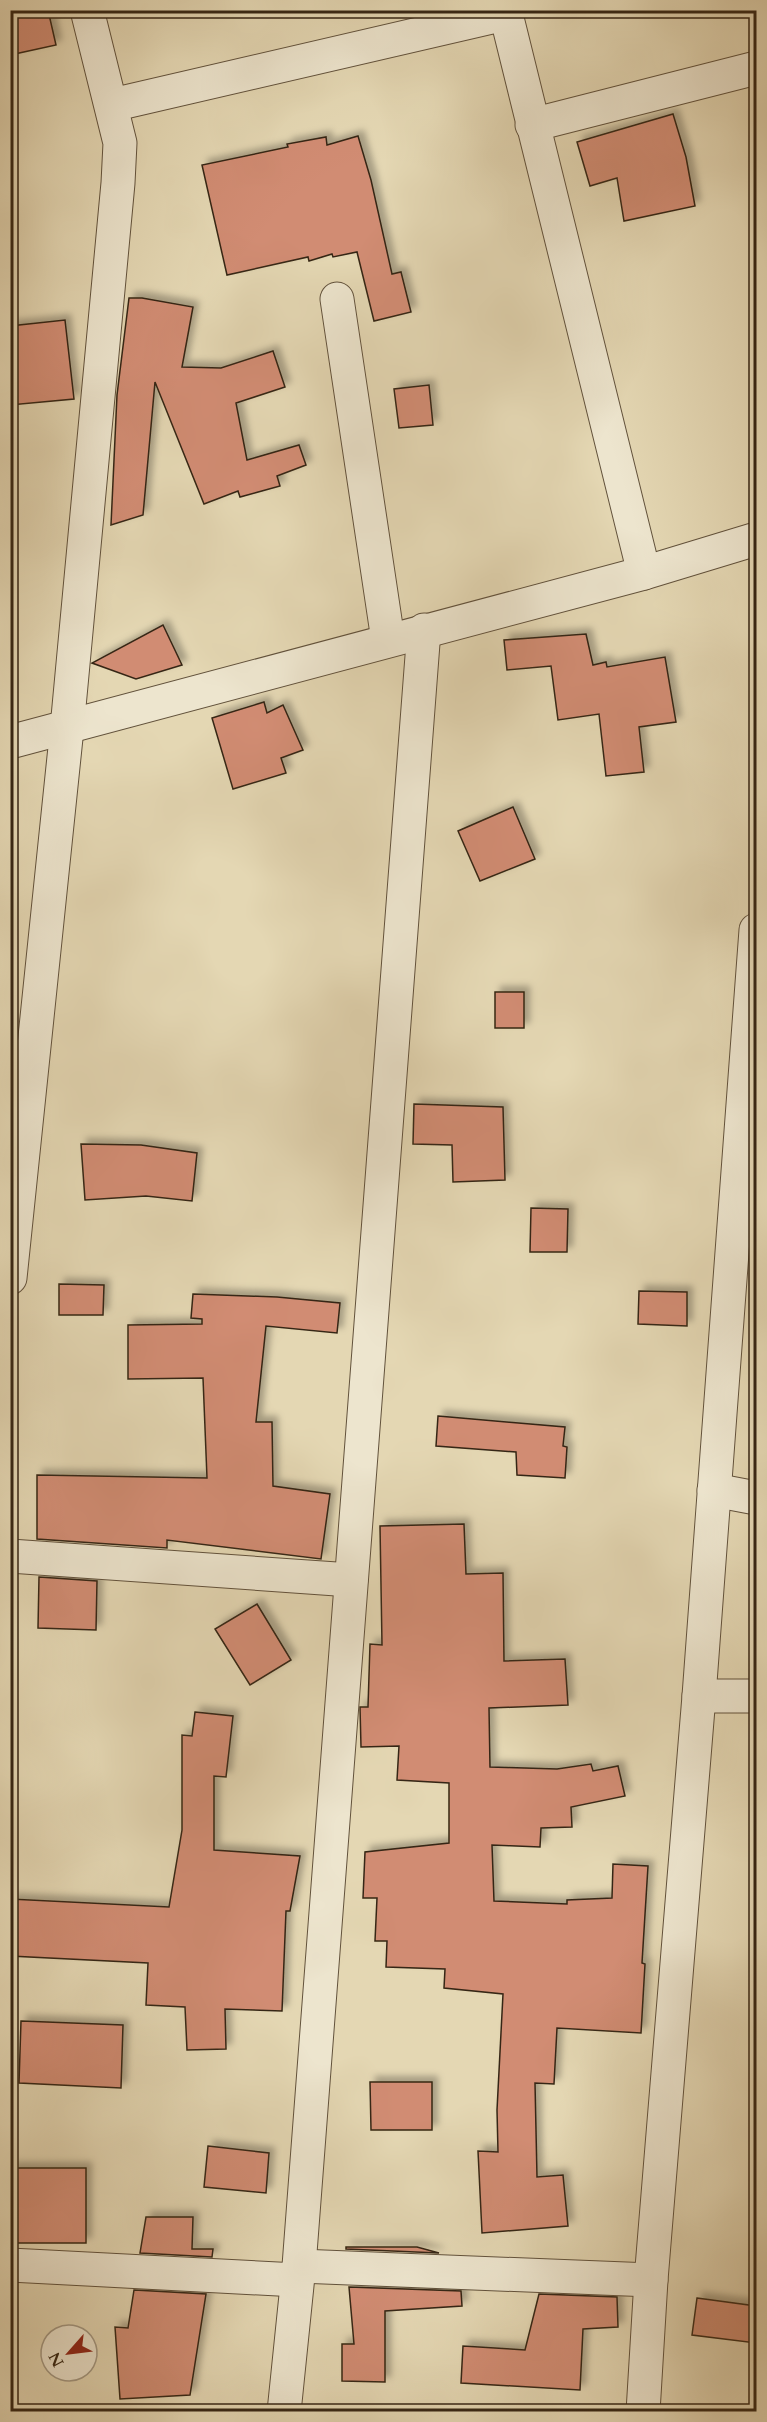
<svg xmlns="http://www.w3.org/2000/svg" width="767" height="2422" font-family="Cardo,serif">
	<style>
		.building { fill: #d18c73; stroke: #362614; stroke-width: 1.5; filter: url(#shadow) }
		.lines { fill: none; stroke-linecap: round; stroke-linejoin: round }
		.minor-casing { stroke: #62523c; stroke-width: 35 }
		.minor { stroke: #ede5ce; stroke-width: 33 }
	</style>
	<defs>
		<filter id="shadow"><feDropShadow dx="5.5" dy="-5.5" stdDeviation="3" flood-color="#0004"/></filter>
	</defs>
	<rect width="100%" height="100%" fill="#e4d7b3"/>
	<filter id="stains"><feTurbulence type="fractalNoise" baseFrequency=".00333" numOctaves="4"/><feColorMatrix values="0 0 0 0 .2 0 0 0 0 .09 0 0 0 0 .02 0 0 0 .5 -.17"/></filter>
	<radialGradient id="worn" r=".72"><stop offset=".6" stop-color="#630" stop-opacity="0"/><stop offset="1" stop-color="#630" stop-opacity=".3"/></radialGradient>
	<!-- building -->
	<g class="building">
		<polygon points="10,10 48,10 56,45 10,55"/>
		<polygon points="673,114 686,157 695,206 624,221 617,178 590,186 577,142"/>
		<polygon points="358,136 371,180 392,274 401,272 411,312 374,321 357,252 333,257 332,254 309,261 308,257 227,275 202,165 288,147 287,144 326,137 327,145"/>
		<polygon points="129,298 142,298 193,307 182,367 221,368 273,351 285,387 236,403 247,460 299,445 306,465 277,476 280,486 240,497 238,491 204,504 155,382 143,515 111,525 117,395"/>
		<polygon points="65,320 74,399 10,405 10,326"/>
		<polygon points="429,385 433,425 399,428 394,389"/>
		<polygon points="163,625 182,665 136,679 92,663"/>
		<polygon points="586,634 593,665 606,662 607,667 665,657 676,722 639,727 644,772 606,776 599,714 558,720 551,666 507,670 504,640"/>
		<polygon points="264,702 267,713 283,705 303,750 281,758 286,773 233,789 212,718"/>
		<polygon points="513,807 535,859 480,881 458,831"/>
		<rect x="495" y="992" width="29" height="36"/>
		<polygon points="414,1104 503,1107 505,1180 453,1182 452,1145 413,1144"/>
		<polygon points="81,1144 141,1145 197,1153 192,1201 146,1196 85,1200"/>
		<polygon points="531,1208 568,1209 567,1252 530,1252"/>
		<polygon points="59,1284 104,1285 103,1315 59,1315"/>
		<polygon points="639,1291 687,1292 687,1326 638,1324"/>
		<polygon points="193,1294 277,1297 340,1303 337,1333 266,1326 256,1422 272,1422 273,1486 330,1494 321,1559 167,1540 167,1548 37,1539 37,1475 207,1478 203,1378 128,1379 128,1325 202,1324 202,1319 191,1318"/>
		<polygon points="438,1416 565,1427 563,1446 567,1447 565,1478 517,1475 516,1452 436,1446"/>
		<polygon points="464,1524 466,1574 503,1573 504,1661 565,1659 568,1705 489,1708 490,1767 557,1769 591,1764 593,1771 618,1766 625,1796 571,1807 572,1827 541,1828 540,1847 492,1845 494,1901 567,1904 567,1900 612,1898 613,1864 648,1866 642,1963 645,1964 641,2033 557,2028 554,2084 535,2083 537,2177 563,2175 568,2226 482,2233 478,2151 498,2152 497,2110 503,1994 444,1988 445,1969 386,1967 387,1941 375,1941 377,1898 363,1898 365,1852 449,1843 449,1783 397,1780 399,1746 361,1747 360,1707 368,1707 370,1644 382,1645 380,1526"/>
		<polygon points="39,1577 97,1581 96,1630 38,1628"/>
		<polygon points="257,1604 291,1660 250,1685 215,1629"/>
		<polygon points="195,1712 233,1716 226,1777 214,1776 214,1850 300,1856 290,1911 286,1911 282,2011 225,2009 226,2049 187,2050 185,2007 146,2005 148,1963 10,1956 10,1899 169,1907 182,1830 182,1735 192,1736"/>
		<polygon points="21,2021 123,2025 121,2088 19,2083"/>
		<polygon points="370,2082 432,2082 432,2130 371,2130"/>
		<polygon points="208,2146 269,2153 266,2193 204,2187"/>
		<rect x="10" y="2168" width="76" height="75"/>
		<polygon points="146,2217 193,2217 192,2249 213,2249 212,2257 140,2253"/>
		<polygon points="346,2247 417,2247 439,2253 346,2249"/>
		<polygon points="349,2287 461,2291 462,2306 385,2311 385,2382 342,2381 342,2344 354,2344"/>
		<polygon points="134,2290 206,2294 190,2395 120,2399 115,2327 128,2328"/>
		<polygon points="539,2294 617,2297 618,2327 583,2329 580,2390 461,2383 463,2346 525,2350"/>
		<polygon points="697,2298 756,2306 756,2343 692,2335"/>
	</g>
	<g class="lines">
		<defs>
			<g id="minor">
				<polyline points="505,10 644,573"/>
				<polyline points="112,105 505,14"/>
				<polyline points="532,125 756,68"/>
				<polyline points="337,299 388,640"/>
				<polyline points="10,742 644,573 756,539"/>
				<polyline points="10,1278 67,728 118,183 120,143 87,10"/>
				<polyline points="714,1490 756,1498"/>
				<polyline points="10,1556 351,1580"/>
				<polyline points="699,1696 756,1696"/>
				<polyline points="10,2265 297,2280"/>
				<polyline points="299,2266 651,2280"/>
				<polyline points="284,2412 299,2266 424,630"/>
				<polyline points="643,2412 651,2280 699,1696 756,930"/>
			</g>
		</defs>
		<!-- minor casing -->
		<use href="#minor" class="minor-casing"/>
		<!-- minor -->
		<use href="#minor" class="minor"/>
	</g>
	<!-- margin -->
	<rect width="767" height="2422" fill="none" stroke="#e4d7b3" stroke-width="36"/>
	<rect x="12" y="12" width="743" height="2398" fill="none" stroke="#362614" stroke-width="3"/>
	<rect x="18" y="18" width="731" height="2386" fill="none" stroke="#362614" stroke-width="1.5"/>
	<!-- north arrow -->
	<g transform="translate(69 2353) rotate(242)"><circle r="28" fill="#ede5ce" stroke="#a49984" stroke-width="1.5"/>
	<path d="M0-4.5L10 22L0 15L-10 22Z" fill="#8f2418"/>
	<text y="-9" font-size="16" font-weight="bold" text-anchor="middle" fill="#362614">N</text>
	</g>
	<rect width="100%" height="100%" filter="url(#stains)"/>
	<rect width="100%" height="100%" fill="url(#worn)"/>
</svg>
